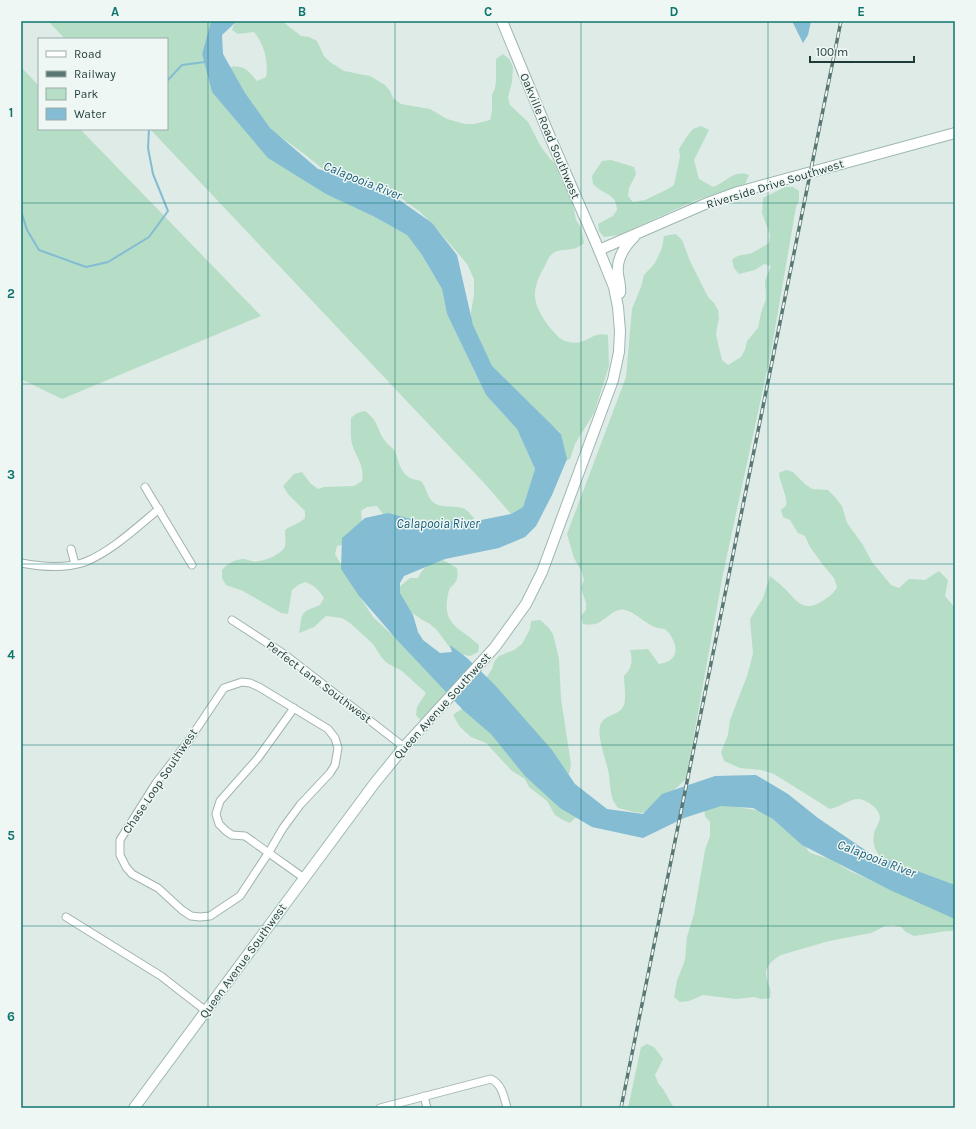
<svg xmlns="http://www.w3.org/2000/svg" width="976" height="1129" font-family="Karla,sans-serif">
	<style>
		.green { fill: #b6ddc6 }
		.water { fill: #83bcd3 }
		.lines { fill: none; stroke-linecap: round; stroke-linejoin: round }
		.stream { stroke: #83bcd3; stroke-width: 2 }
		.street-casing { stroke: #a2b3af; stroke-width: 9 }
		.secondary-casing { stroke: #9db7b1; stroke-width: 12 }
		.street { stroke: #fff; stroke-width: 7 }
		.secondary { stroke: #fff; stroke-width: 10 }
		.rail-casing { stroke: #597773; stroke-width: 3.5 }
		.rail { stroke: #eff7f4; stroke-width: 2; stroke-dasharray: 6; stroke-linecap: butt }
		.grid { fill: none; stroke: #0f766e; stroke-width: 1; stroke-opacity: 0.55 }
		.labels { text-anchor: middle; stroke-width: 3; stroke-linejoin: round; paint-order: stroke }
		.street-label { font-size: 12px; fill: #1f3b38; stroke: #eff7f4 }
		.water-label { font-size: 13px; font-style: italic; fill: #175c7a; stroke: #eff7f4 }
		.neatline { fill: none; stroke: #0f766e; stroke-width: 1.5 }
		.grid-label { font-size: 13px; text-anchor: middle; font-weight: bold; fill: #0f766e }
	</style>
	<rect width="100%" height="100%" fill="#dfebe7"/>
	<!-- green -->
	<g class="green">
		<polygon points="48,21 211,21 202,54 212,92 373,216 407,235 422,255 442,289 447,314 486,395 517,429 535,469 523,507 511,514 485,484 150,129 167,129 167,39 65,39"/>
		<path d="M235 21H282L301 36 309 37 317 41 324 56 330 62 344 71 370 76 385 85 390 91 393 98 401 104 430 109 447 119 465 124H474L490 120 492 111V95L495 88 496 81V59L503 54 509 59 513 67 512 82 508 97 510 105 528 122 541 147 551 160 557 165 561 180 570 190 576 220 581 228 584 243C573 253 564 247 553 253 549 256 547 261 545 266 529 292 533 306 551 329 555 333 559 339 565 341 569 342 576 344 580 342 592 339 594 332 608 335L609 366 594 413 575 444 570 459 563 462 562 455 564 447 560 432 554 427 540 420 489 364 470 318 474 295V279L467 264 462 258 436 228 419 211 390 190 379 185H371L356 182 324 170 303 153 267 127 256 117 230 67C245 65 248 71 257 81L266 77C269 62 264 44 254 32L238 34 232 30Z"/>
		<polygon points="21,67 39,86 39,129 80,129 261,316 62,399 21,379"/>
		<path d="M701 126 709 130 694 160 699 179 713 187C727 182 733 169 749 175L745 184 694 201 619 235 604 237 599 231 598 224 613 216 617 210C616 192 604 196 593 184L592 176 602 161 611 160 634 167 636 174 629 188 628 196 633 202 645 200 668 189 674 185 680 157 679 149 688 135 693 129Z"/>
		<path d="M785 187H793L799 191V200L796 207 771 352 723 574 686 779 652 810 642 813 634 812 618 808C616 805 614 802 613 800 610 792 610 783 609 775 607 762 597 738 600 726 604 714 618 716 623 707 627 701 624 683 624 676 632 668 633 660 630 650L648 649 659 664C674 662 680 652 672 638 671 635 667 630 664 629 661 628 658 629 655 627 644 623 637 613 625 610 615 607 607 619 598 623 593 625 588 625 583 624L581 616 586 610V603L581 588 584 580 582 572 574 558 567 534 626 377 632 309 641 287 644 275 655 263 662 248 664 236 676 234 682 240 690 261 708 297 714 303 718 310 719 319 717 327 716 335 722 360 728 365 741 357 745 350 747 341 758 328 761 313 766 299 765 281 771 266 764 264 755 270 739 274 734 268 732 260C740 253 743 256 752 253 758 250 764 246 769 243L770 235 762 213 763 198Z"/>
		<path d="M365 411C380 422 376 430 386 442 389 446 394 448 396 454 401 469 402 478 421 481 426 487 427 495 431 500 438 509 452 505 462 508 467 509 470 514 474 518L471 525 385 523 383 514 377 506 367 507 361 511 362 523 352 542 337 546 335 554 358 594 373 617 388 631 401 641 449 693 428 716 421 721 416 715 417 707 426 693 402 671 387 663 382 658 373 644 350 623 342 618 326 616 314 627 299 633C303 612 299 613 320 605L324 598C319 590 314 585 305 582L298 585 292 590 288 614 281 613 243 591 226 585 222 578V570C227 564 235 559 244 559 249 560 253 563 259 561 267 560 282 554 285 546 286 541 285 535 285 530 292 525 299 524 305 518V511L288 494 283 486 294 474 302 472 311 484 318 489 324 487 354 486 362 481C365 466 356 457 352 444 350 436 351 426 351 418L357 413Z"/>
		<path d="M786 470 793 472 805 484 812 489 828 490 834 496 842 506 847 523 863 545 872 562 891 585 899 588 909 579 925 580 939 571 948 580 945 596 955 608V889L886 862C875 853 871 844 875 830 877 827 879 822 880 818 880 809 867 800 859 799 849 799 840 807 830 809L774 774 761 770 740 768 724 761 721 752 728 735 730 720 747 676 753 654 750 619 763 598 770 576C775 580 780 584 784 588 797 601 804 614 824 600 830 596 833 594 837 587L834 578 823 565 810 547 805 536 798 533 790 520 783 517 781 510C783 508 785 507 786 505 789 500 779 481 779 473Z"/>
		<path d="M443 560 457 568C458 574 458 578 455 583 452 586 450 587 449 590 440 625 458 626 479 645L478 652 470 656 454 653 436 629 430 624 424 621 412 613 401 602 398 588 410 578H418C425 565 429 564 443 560Z"/>
		<polygon points="540,620 548,627 553,634 559,659 561,699 571,764 570,771 567,778 576,817 570,823 563,820 555,815 547,801 529,787 525,779 512,771 486,743 471,737 460,727 453,715 460,710 467,707 492,669 494,662 499,656 514,650 522,644 530,629 531,621"/>
		<path d="M711 806H731L762 811 801 839 809 852 816 855 830 859 850 871 881 885 955 910V931H947L914 936 906 932 901 927 892 925 885 926 871 933 829 941 781 955C774 959 765 966 766 975 767 985 772 986 770 998L761 999 754 997 736 999 703 995 689 1001 680 1002 674 997 677 981 685 960 687 937 694 914 705 850 710 836V822L705 816 704 808Z"/>
		<polygon points="647,1044 654,1047 663,1059 655,1075 658,1083 663,1089 674,1108 628,1108 641,1047"/>
	</g>
	<!-- water -->
	<g class="water">
		<polygon points="211,21 237,21 222,35 223,54 245,93 270,128 318,169 357,180 398,199 432,223 457,255 473,325 492,366 561,434 567,459 552,495 536,526 525,537 499,548 445,559 404,576 400,583 400,593 413,615 418,632 423,640 440,653 452,652 450,645 467,658 494,684 552,750 575,784 607,809 643,814 662,794 715,776 756,775 788,794 818,818 871,854 955,885 955,919 890,890 802,845 773,819 753,808 721,806 684,818 643,838 592,827 560,808 525,776 491,734 463,710 398,641 359,596 341,569 342,538 365,518 388,513 422,522 481,520 511,514 523,507 535,469 517,429 486,395 447,314 442,289 422,255 407,235 373,216 326,194 268,158 212,92 202,54"/>
		<polygon points="792,21 811,21 808,35 803,43"/>
	</g>
	<g class="lines">
		<!-- stream -->
		<g class="stream">
			<polyline points="167,81 182,65 205,62"/>
			<polyline points="21,211 27,230 39,250 86,267 108,262 149,237 168,211 153,174 148,148 149,129"/>
		</g>
		<defs>
			<g id="street">
				<polyline points="145,487 192,565"/>
				<polyline points="71,549 75,564"/>
				<path d="M21 563C42 567 65 569 85 562 112 551 137 527 159 509"/>
				<polyline points="232,620 284,654 404,747"/>
				<polygon points="242,682 250,683 259,687 328,729 335,738 338,748 335,765 330,773 300,805 283,828 269,852 240,896 210,916 200,917 191,916 182,910 158,888 132,874 126,867 120,855 120,840 156,783 187,743 224,688"/>
				<polyline points="294,708 258,758 220,801 216,814 219,824 226,831 232,835 245,836 304,878"/>
				<polyline points="66,917 161,976 206,1011"/>
				<polyline points="424,1096 427,1108"/>
				<path d="M380 1108 491 1079C502 1084 504 1097 507 1108"/>
			</g>
			<g id="secondary">
				<polyline points="599,250 705,204 738,192 955,133"/>
				<path d="M620 293C621 287 619 281 618 274 616 259 624 247 634 237"/>
				<polyline points="134,1108 374,784 404,747 495,647 526,604 542,572 613,380 619,352 620,331 618,307 614,287 599,250 550,137 502,21"/>
			</g>
		</defs>
		<!-- street casing -->
		<use href="#street" class="street-casing"/>
		<!-- secondary casing -->
		<use href="#secondary" class="secondary-casing"/>
		<!-- street -->
		<use href="#street" class="street"/>
		<!-- secondary -->
		<use href="#secondary" class="secondary"/>
		<defs>
			<polyline id="rail" points="621,1108 841,21"/>
		</defs>
		<!-- rail casing -->
		<use href="#rail" class="rail-casing"/>
		<!-- rail -->
		<use href="#rail" class="rail"/>
	</g>
	<!-- grid -->
	<path class="grid" d="M208 21V1108M395 21V1108M581 21V1108M768 21V1108M21 203H955M21 384H955M21 564H955M21 745H955M21 926H955"/>
	<g class="labels">
		<!-- street labels -->
		<g class="street-label">
			<text transform="translate(550 136) rotate(67)" y="4">Oakville Road Southwest</text>
			<text transform="translate(775 184) rotate(-17)" y="4">Riverside Drive Southwest</text>
			<text transform="translate(319 682) rotate(37)" y="4">Perfect Lane Southwest</text>
			<text transform="translate(442 706) rotate(-48)" y="4">Queen Avenue Southwest</text>
			<text transform="translate(160 781) rotate(-56)" y="4">Chase Loop Southwest</text>
			<text transform="translate(243 961) rotate(-54)" y="4">Queen Avenue Southwest</text>
		</g>
		<!-- water labels -->
		<g class="water-label">
			<text transform="translate(363 180) rotate(22)" y="5">Calapooia River</text>
			<text x="438" y="528">Calapooia River</text>
			<text transform="translate(877 858) rotate(21)" y="5">Calapooia River</text>
		</g>
	</g>
	<!-- border -->
	<rect width="976" height="1129" fill="none" stroke="#eff7f4" stroke-width="44"/>
	<!-- legend -->
	<rect x="38" y="38" width="130" height="92" fill="#eff7f4" stroke="#9caca9"/>
	<rect x="46" y="51" width="20" height="6" fill="#ffffff" stroke="#9caca9"/>
	<text x="74" y="58" font-size="12" fill="#1f3b38">Road</text>
	<rect x="46" y="71" width="20" height="6" fill="#597773" stroke="#9caca9"/>
	<text x="74" y="78" font-size="12" fill="#1f3b38">Railway</text>
	<rect x="46" y="88" width="20" height="12" fill="#b6ddc6" stroke="#9caca9"/>
	<text x="74" y="98" font-size="12" fill="#1f3b38">Park</text>
	<rect x="46" y="108" width="20" height="12" fill="#83bcd3" stroke="#9caca9"/>
	<text x="74" y="118" font-size="12" fill="#1f3b38">Water</text>
	<!-- scale -->
	<path d="M810 56v6h104v-6" fill="none" stroke="#1f3b38" stroke-width="2"/>
	<text x="816" y="56" font-size="12" fill="#1f3b38" stroke="#eff7f4" stroke-width="3" paint-order="stroke">100 m</text>
	<rect x="22" y="22" width="932" height="1085" class="neatline"/>
	<g class="grid-label">
		<text x="115" y="16">A</text>
		<text x="302" y="16">B</text>
		<text x="488" y="16">C</text>
		<text x="674" y="16">D</text>
		<text x="861" y="16">E</text>
		<text x="11" y="117">1</text>
		<text x="11" y="298">2</text>
		<text x="11" y="479">3</text>
		<text x="11" y="659">4</text>
		<text x="11" y="840">5</text>
		<text x="11" y="1021">6</text>
	</g>
</svg>
